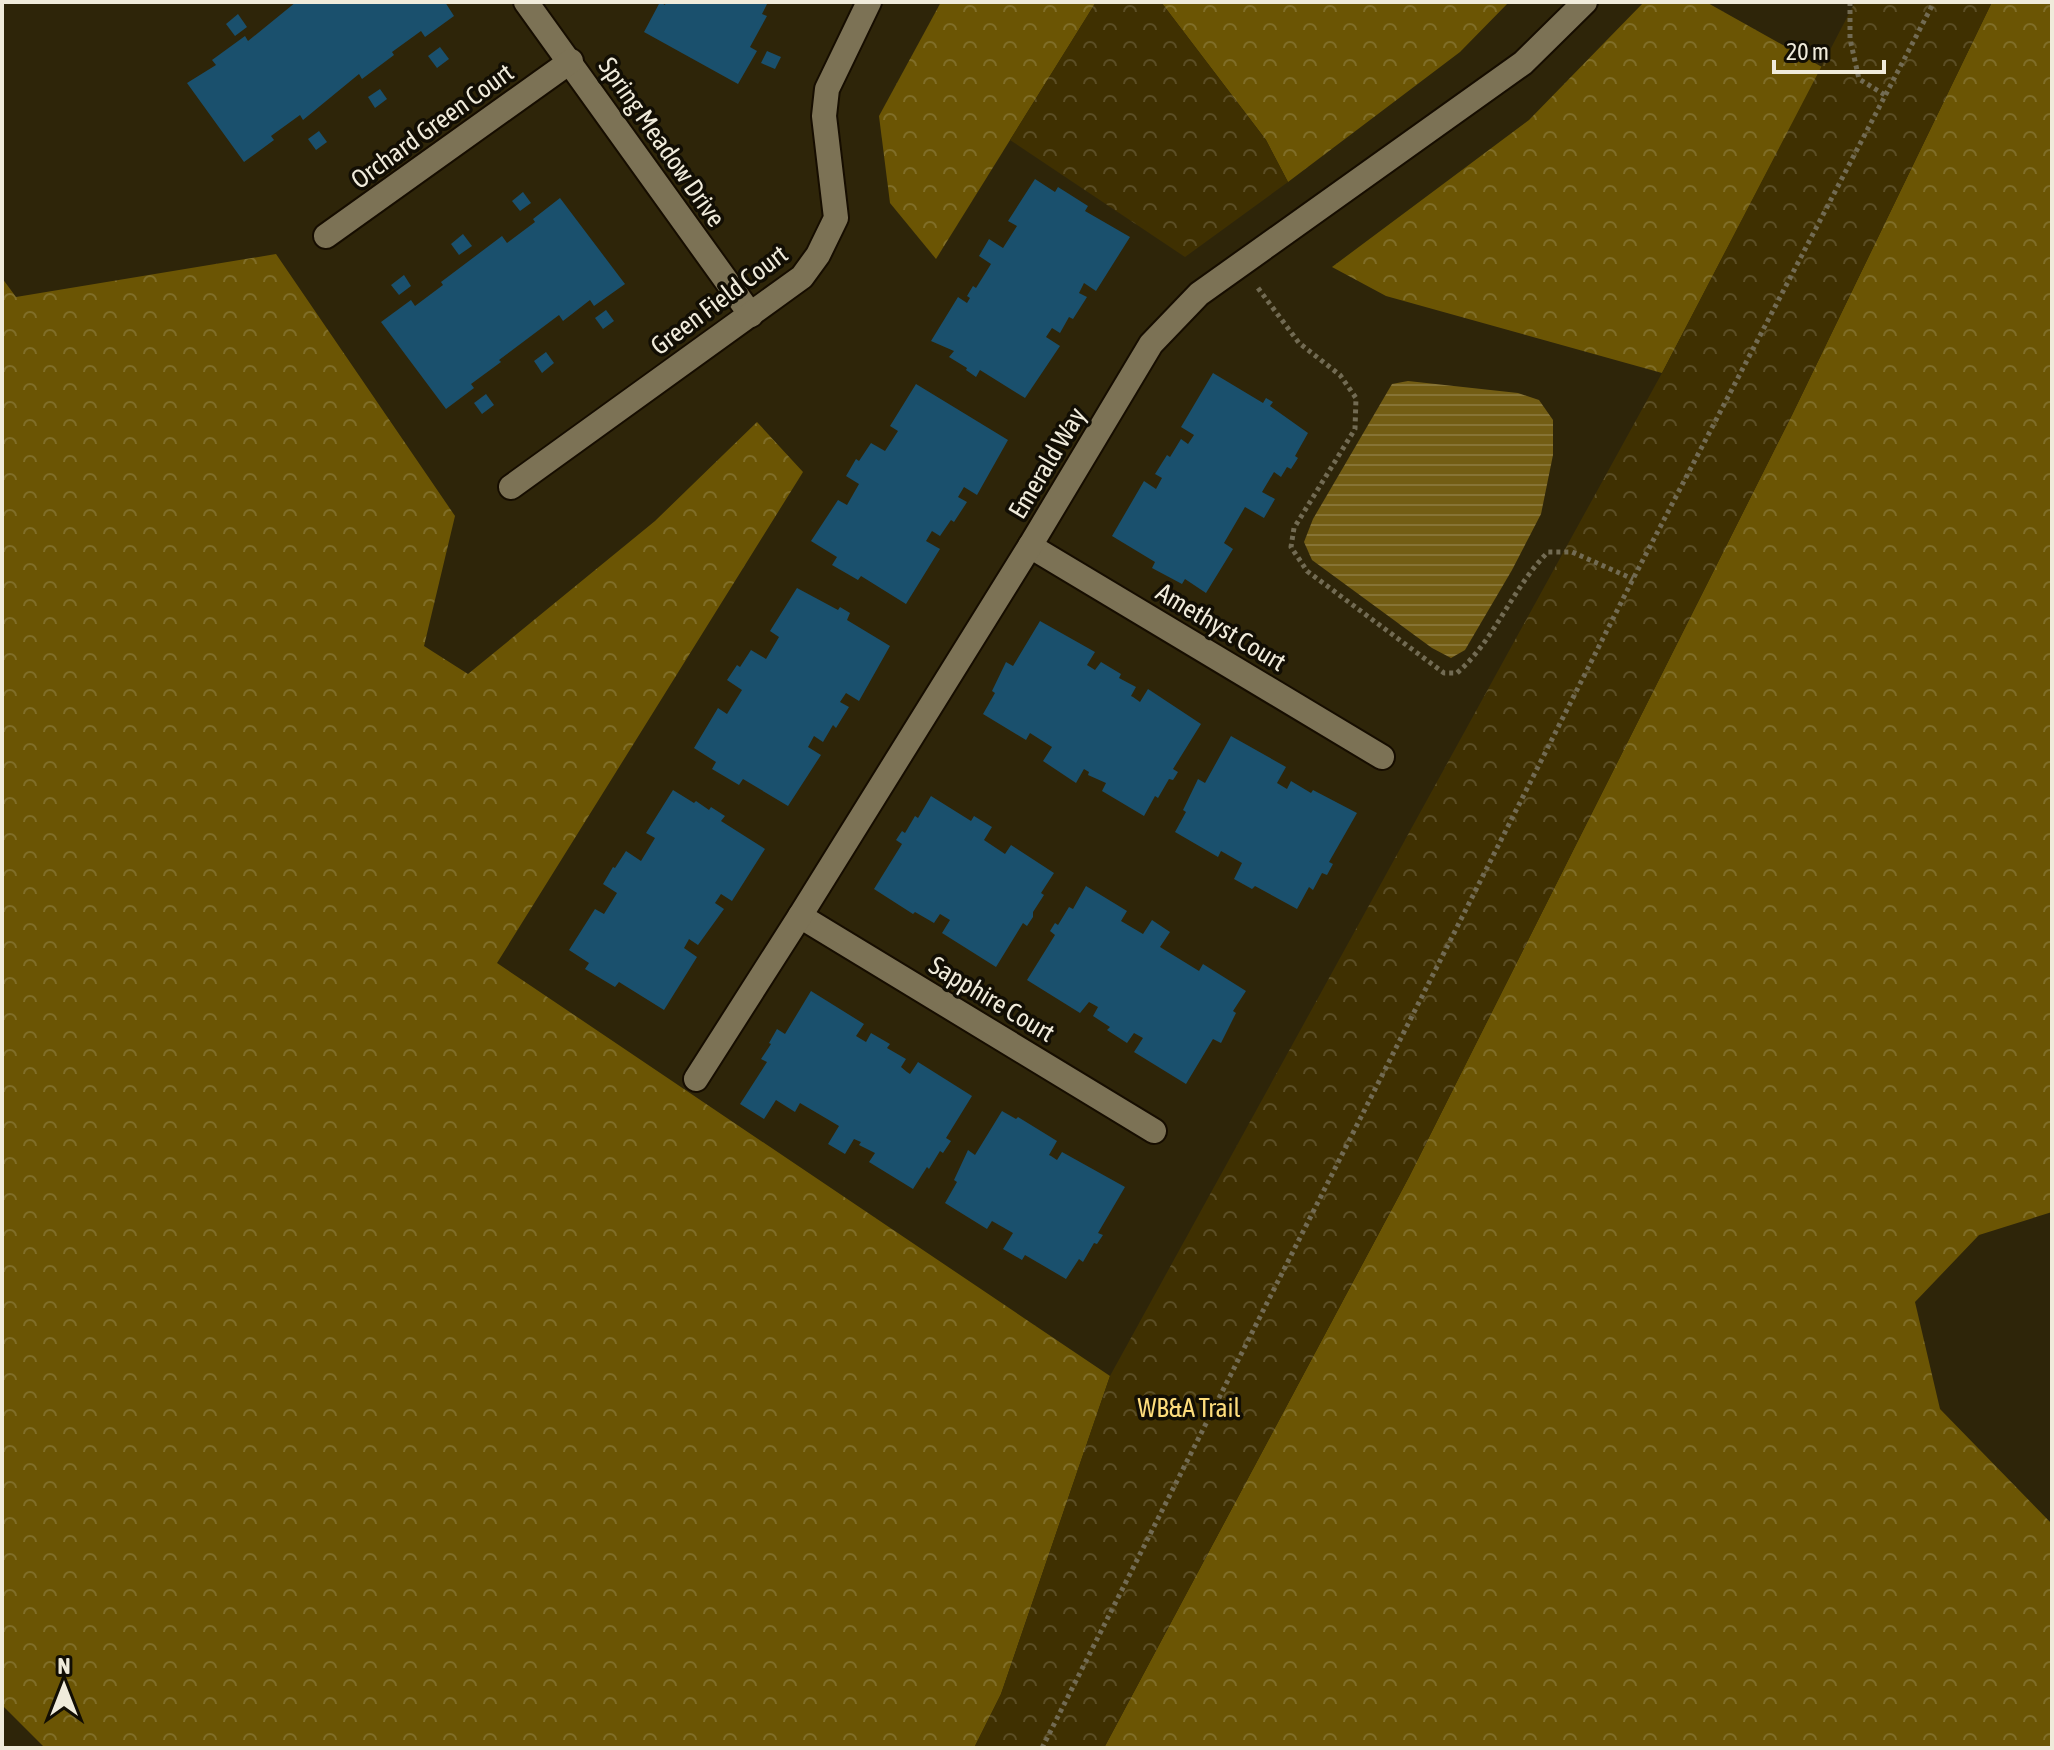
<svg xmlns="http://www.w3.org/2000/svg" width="2054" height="1750" font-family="'Asap Condensed',sans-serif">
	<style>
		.forest { fill: url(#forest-crowns) }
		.park { fill: url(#park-crowns) }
		.water { fill: url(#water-rules) }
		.building { fill: #1a506d }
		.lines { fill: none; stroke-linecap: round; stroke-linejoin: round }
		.street-casing { stroke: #160d00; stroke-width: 28 }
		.path { stroke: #726b53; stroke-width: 5; stroke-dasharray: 4 4; stroke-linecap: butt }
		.street { stroke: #7c7255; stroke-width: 24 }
		.labels { text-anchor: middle; stroke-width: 7; stroke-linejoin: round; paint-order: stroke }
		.street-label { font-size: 26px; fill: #f0ebdb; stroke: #120e04 }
		.park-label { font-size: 26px; fill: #fedd7c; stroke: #120e04 }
	</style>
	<defs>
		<pattern id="forest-crowns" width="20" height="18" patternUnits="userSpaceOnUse" patternTransform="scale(2)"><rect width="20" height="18" fill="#6b5504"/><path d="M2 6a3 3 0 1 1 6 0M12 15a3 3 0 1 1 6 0" fill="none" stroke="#806e28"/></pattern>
		<pattern id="park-crowns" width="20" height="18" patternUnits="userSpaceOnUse" patternTransform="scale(2)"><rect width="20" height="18" fill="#3f3001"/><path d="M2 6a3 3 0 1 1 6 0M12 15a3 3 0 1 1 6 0" fill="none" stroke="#5b4e25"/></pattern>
		<pattern id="water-rules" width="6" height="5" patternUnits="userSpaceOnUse" patternTransform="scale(2)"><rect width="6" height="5" fill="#735d14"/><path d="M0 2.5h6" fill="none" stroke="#877436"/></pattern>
	</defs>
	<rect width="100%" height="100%" fill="#2e2509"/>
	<!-- forest -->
	<g class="forest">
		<polygon points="941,2 1096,2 936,259 890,203 879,116"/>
		<polygon points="1161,2 1509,2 1460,52 1288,182 1266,140"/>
		<polygon points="1644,2 1706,2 1822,67 1662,373 1386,296 1332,267 1529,120"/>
		<polygon points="1992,2 2052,2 2052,1212 1979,1235 1915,1302 1940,1409 2052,1524 2052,1748 1104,1748 1409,1177 1792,415"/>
		<polygon points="276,254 455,516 424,646 468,674 655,521 757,422 803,472 497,963 1110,1376 1001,1694 974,1748 45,1748 2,1705 2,278 16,297"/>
	</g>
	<!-- park -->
	<g class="park">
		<polygon points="1096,2 1161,2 1266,140 1288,182 1185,257 1010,140"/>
		<polygon points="1855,2 1992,2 1792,415 1409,1177 1104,1748 974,1748 1001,1694 1110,1376 1662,373"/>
	</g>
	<!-- water -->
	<polygon class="water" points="1408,381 1518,393 1539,400 1553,420 1553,455 1541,514 1512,570 1465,650 1451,658 1432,648 1312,560 1304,542 1313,519 1392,384"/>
	<!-- building -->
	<g class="building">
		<polygon points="296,2 445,2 454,16 425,37 421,31 392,52 394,55 362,79 359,74 303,120 300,115 271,136 274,140 244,162 187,83 216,65 212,60 245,36 248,41"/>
		<polygon points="660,2 665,5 666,2 768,2 762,14 767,16 750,47 757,51 738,84 644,32"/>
		<polygon points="238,14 247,27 235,36 226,24"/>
		<polygon points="440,47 449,59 437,68 428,56"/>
		<polygon points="767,51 781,57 775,69 761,63"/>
		<polygon points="380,89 387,99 375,108 368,97"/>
		<polygon points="319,131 327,142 316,150 308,139"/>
		<polygon points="1035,179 1055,192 1058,187 1088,206 1085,211 1130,237 1096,291 1084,283 1079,293 1087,297 1073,319 1069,317 1060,333 1052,328 1046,337 1060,346 1025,398 980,370 976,377 966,370 967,368 949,357 954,351 931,341 958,297 967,303 970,298 967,296 973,286 976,288 991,264 979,256 989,239 1003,248 1017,226 1008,221"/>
		<polygon points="523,192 531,203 520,211 512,201"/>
		<polygon points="560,198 625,284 594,306 590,300 563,321 559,315 499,360 501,362 471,384 474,388 446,409 381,322 411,300 415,306 443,285 441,282 502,236 507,243 535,222 533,219"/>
		<polygon points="463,234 472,246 459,255 451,244"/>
		<polygon points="404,275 411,286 399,295 391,285"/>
		<polygon points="606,310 614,321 603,329 595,318"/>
		<polygon points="546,352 554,363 542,373 534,361"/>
		<polygon points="1213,373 1263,403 1266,398 1273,402 1270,406 1308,433 1295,456 1298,458 1291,469 1287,467 1281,477 1274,472 1262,492 1275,499 1264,518 1245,507 1224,543 1233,549 1206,593 1185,579 1182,584 1152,568 1155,562 1112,536 1144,481 1156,489 1162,478 1155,474 1167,455 1170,457 1181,439 1188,444 1194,435 1181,427"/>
		<polygon points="916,384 1008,440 977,495 964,487 958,497 967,502 954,522 951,520 940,536 932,531 926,541 940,549 906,604 861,576 858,580 832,565 837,557 811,541 838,500 847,505 859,484 846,476 856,459 859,461 871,443 885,451 898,431 890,426"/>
		<polygon points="486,394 494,405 482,414 474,403"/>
		<polygon points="797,588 838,610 840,607 850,613 847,620 890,646 859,701 846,693 840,702 849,707 836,728 833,725 823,742 814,736 808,747 821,755 788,806 743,779 739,785 712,769 716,762 694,748 718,708 727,714 742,690 727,680 737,665 740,667 751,650 766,659 779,637 770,631"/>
		<polygon points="1040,621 1095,652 1087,665 1095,670 1101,662 1121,674 1119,678 1136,687 1131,696 1133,697 1140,702 1148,689 1201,724 1173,769 1178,772 1175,777 1173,780 1169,779 1158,798 1155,796 1144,816 1102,791 1106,783 1088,775 1089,772 1084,769 1076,783 1043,761 1052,747 1030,733 1026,740 983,714 995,693 992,691 1006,662 1013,666"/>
		<polygon points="1231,736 1286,767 1277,783 1287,789 1291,781 1311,793 1313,790 1357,813 1329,862 1333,864 1327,875 1322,873 1313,890 1309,887 1297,909 1255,886 1252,889 1234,879 1242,863 1221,851 1218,857 1175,832 1186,812 1183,810 1198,779 1205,783"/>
		<polygon points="673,790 694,803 696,801 709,810 711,807 725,816 721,821 765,849 732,901 721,894 715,903 724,909 698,945 689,939 688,941 684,948 697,957 664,1010 619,982 615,987 585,969 589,963 569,950 595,909 604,914 617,893 603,884 613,867 615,868 626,851 641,861 655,838 646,833"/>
		<polygon points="931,796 971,821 974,816 992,827 984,840 1005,854 1011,845 1054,873 1041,893 1044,895 1033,912 1033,917 1027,926 1023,923 996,967 942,933 950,920 940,914 934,923 915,912 913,914 874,889 902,844 896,840 902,831 905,833 915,816 918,818"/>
		<polygon points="1086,886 1127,911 1121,921 1143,934 1152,920 1170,932 1160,947 1199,971 1203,964 1246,991 1233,1011 1236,1013 1221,1043 1213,1039 1186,1084 1134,1052 1143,1038 1134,1033 1127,1043 1107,1030 1110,1027 1093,1016 1098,1007 1089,1002 1080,1013 1027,980 1055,935 1050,931 1055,923 1058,925 1069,907 1073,909"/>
		<polygon points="811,991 864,1024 856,1036 866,1042 871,1033 890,1044 887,1048 906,1059 901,1067 907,1072 910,1074 918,1062 972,1096 946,1138 951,1141 943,1153 940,1151 929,1169 927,1167 913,1189 869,1162 875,1153 859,1145 861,1142 854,1139 845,1154 828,1144 839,1126 800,1103 795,1112 776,1100 764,1119 740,1104 767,1062 761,1059 771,1044 769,1043 777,1029 785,1034"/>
		<polygon points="1002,1111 1016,1119 1018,1117 1057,1141 1049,1155 1051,1156 1057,1160 1062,1152 1125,1187 1098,1233 1103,1235 1097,1244 1094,1243 1083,1262 1079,1259 1066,1279 1025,1255 1022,1260 1003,1249 1013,1233 992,1221 987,1229 945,1203 957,1182 954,1180 968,1150 975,1155"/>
	</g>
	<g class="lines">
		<defs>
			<g id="street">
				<polyline points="526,2 751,315"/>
				<polyline points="326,236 571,61"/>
				<polyline points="511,487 802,277 818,255 836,218 824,116 827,89 869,2"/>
				<polyline points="1030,546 1382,757"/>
				<polyline points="800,916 1154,1131"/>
				<polyline points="696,1079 800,916 1030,546 1151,344 1199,294 1523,63 1585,2"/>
			</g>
		</defs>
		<!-- street casing -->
		<use href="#street" class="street-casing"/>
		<!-- path -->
		<g class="path">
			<polyline points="1850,2 1850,39 1859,79 1885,95"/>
			<path d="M1258 288 1299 343 1340 375 1356 398 1355 429 1294 528 1291 547 1307 571 1444 673H1457C1495 640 1512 588 1548 552H1572L1633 579"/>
			<polyline points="1042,1748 1633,579 1934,2"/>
		</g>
		<!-- street -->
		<use href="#street" class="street"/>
	</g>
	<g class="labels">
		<!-- street labels -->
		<g class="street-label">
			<text transform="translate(432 126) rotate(-36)" y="9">Orchard Green Court</text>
			<text transform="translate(662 142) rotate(55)" y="9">Spring Meadow Drive</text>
			<text transform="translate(719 300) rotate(-37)" y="9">Green Field Court</text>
			<text transform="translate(1047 463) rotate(-59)" y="9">Emerald Way</text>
			<text transform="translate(1221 627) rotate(31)" y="9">Amethyst Court</text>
			<text transform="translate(992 999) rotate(31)" y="9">Sapphire Court</text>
		</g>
		<!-- park labels -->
		<g class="park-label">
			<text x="1189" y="1417">WB&amp;A Trail</text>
		</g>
	</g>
	<!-- border -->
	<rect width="2054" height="1750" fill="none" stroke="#f0ebdb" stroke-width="8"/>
	<!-- north arrow -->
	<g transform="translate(64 1686)" stroke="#120e04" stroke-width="6" paint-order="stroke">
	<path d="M0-6L14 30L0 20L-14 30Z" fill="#f0ebdb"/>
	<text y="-12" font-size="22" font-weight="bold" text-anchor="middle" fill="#f0ebdb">N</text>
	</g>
	<!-- scale -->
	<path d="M1774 60v12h110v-12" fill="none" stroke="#f0ebdb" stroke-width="4"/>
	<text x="1786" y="60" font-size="24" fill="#f0ebdb" stroke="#120e04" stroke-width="6" paint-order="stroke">20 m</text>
</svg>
